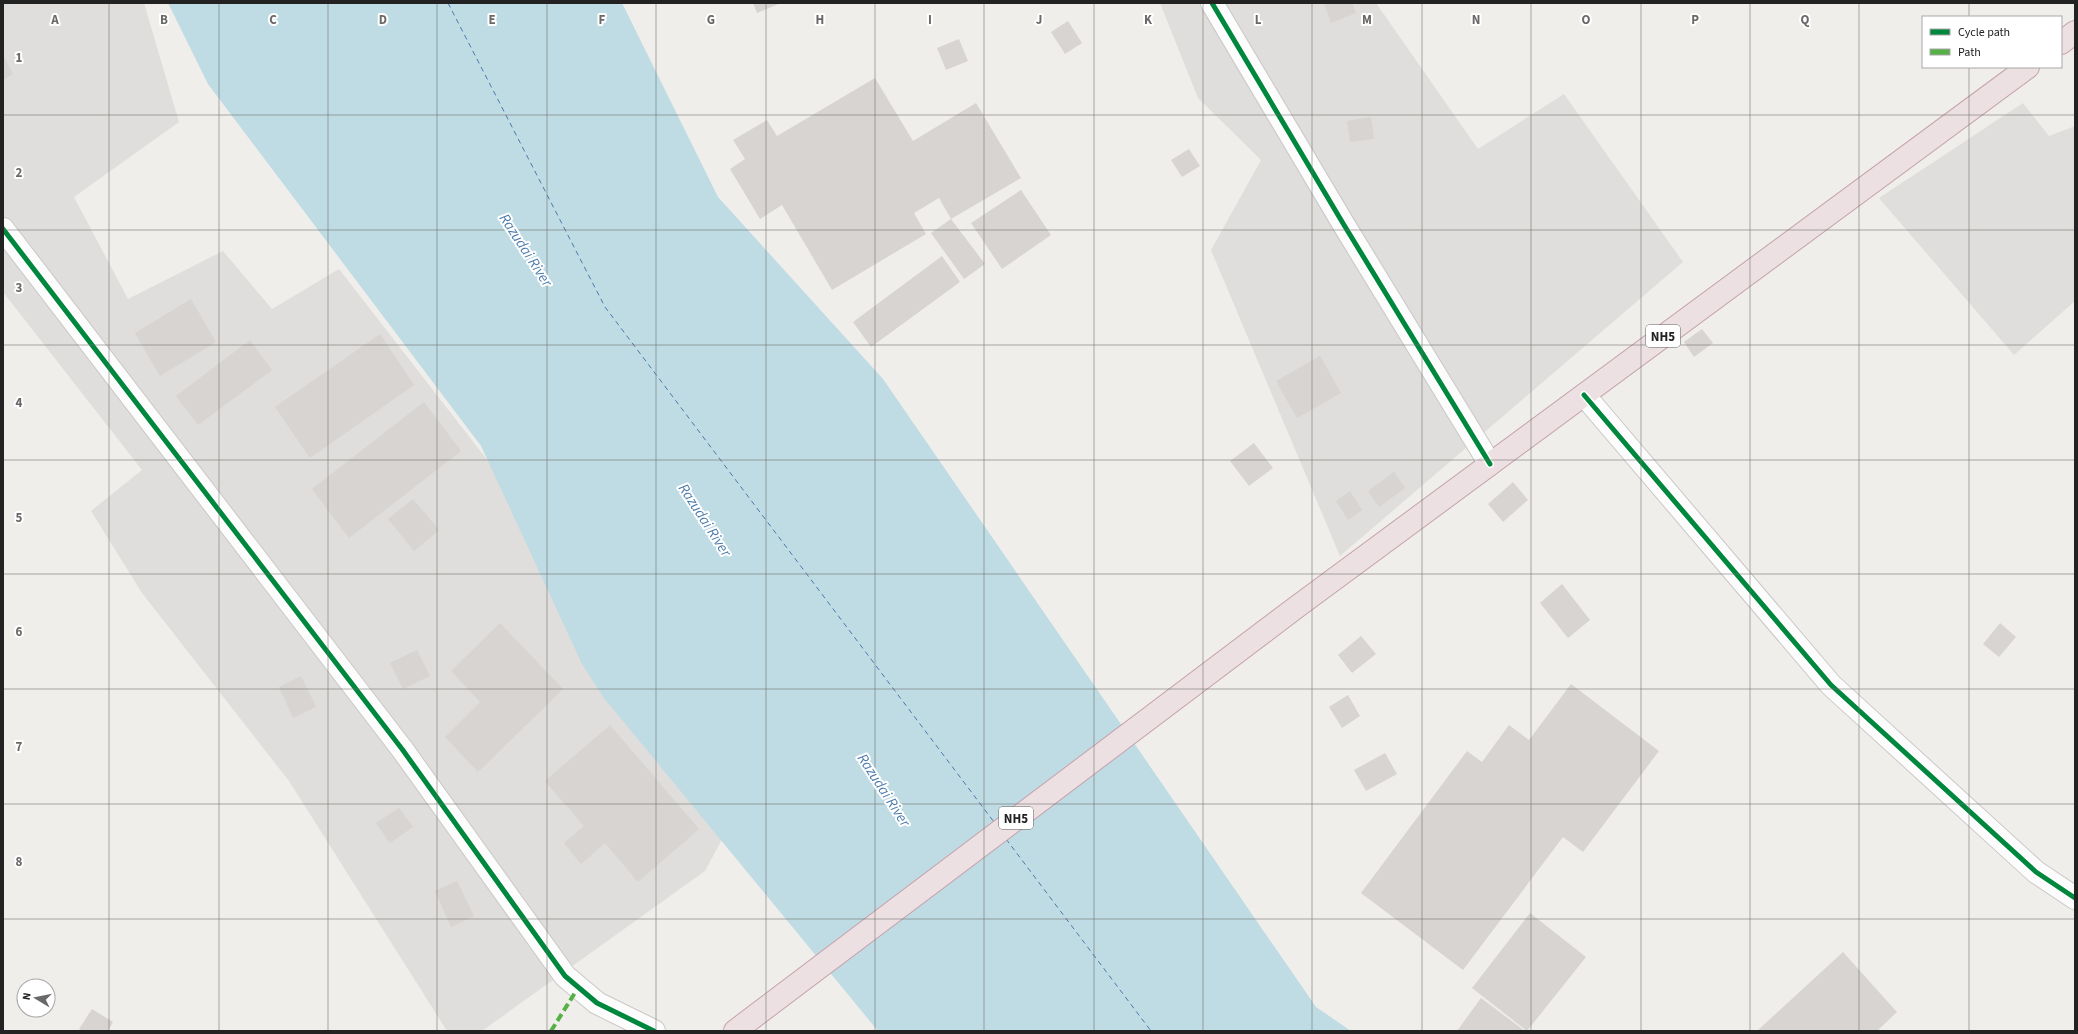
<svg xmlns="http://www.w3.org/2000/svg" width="2078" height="1034" font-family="'Source Sans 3',sans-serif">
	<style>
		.residential { fill: #dfdedc }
		.water { fill: #bfdbe3 }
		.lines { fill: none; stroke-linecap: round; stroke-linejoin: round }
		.ferry { stroke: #4a7aab; stroke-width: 1; stroke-dasharray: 5 4; stroke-linecap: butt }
		.building { fill: #d7d4d2 }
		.minor-casing { stroke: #c9c8c7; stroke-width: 24 }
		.highway-casing { stroke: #c5a2ac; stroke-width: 24 }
		.minor { stroke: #fdfcfc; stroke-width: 22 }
		.highway { stroke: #ece0e2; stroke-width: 22 }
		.quiet { stroke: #55b145; stroke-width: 4; stroke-dasharray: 8 4; stroke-linecap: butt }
		.cycleway-casing { stroke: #fff; stroke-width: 8 }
		.cycleway { stroke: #00873e; stroke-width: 5 }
		.grid { fill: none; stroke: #6a6968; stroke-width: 1; stroke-opacity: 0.55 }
		.labels { text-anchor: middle; stroke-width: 4; stroke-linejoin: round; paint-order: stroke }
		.shield { fill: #fff; stroke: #646464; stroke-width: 1 }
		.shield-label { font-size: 13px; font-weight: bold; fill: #222 }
		.water-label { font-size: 15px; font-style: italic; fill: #4a7aab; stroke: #fff }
		.grid-label { font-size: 13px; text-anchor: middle; font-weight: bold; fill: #6a6968; stroke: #fff; stroke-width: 4; stroke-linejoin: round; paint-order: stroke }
	</style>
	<rect width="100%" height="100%" fill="#f0eeeb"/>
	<!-- residential -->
	<g class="residential">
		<polygon points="3,3 144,3 179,122 74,197 128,299 223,251 272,309 339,269 537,524 728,828 705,871 482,1031 447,1031 289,781 142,593 91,511 142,470 3,292"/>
		<polygon points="1160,3 1376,3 1478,149 1564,94 1683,262 1340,556 1211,250 1261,160 1198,98"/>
		<polygon points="2023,103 2049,136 2075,126 2075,301 2014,355 1879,198"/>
	</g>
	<!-- water -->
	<polygon class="water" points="168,3 622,3 718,197 883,379 1316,1007 1351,1031 878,1031 604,698 582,664 481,446 208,84"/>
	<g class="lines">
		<!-- ferry -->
		<g class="ferry">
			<polyline points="448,3 605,307 994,822"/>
			<polyline points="1006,839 1151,1031"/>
		</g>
	</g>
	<!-- building -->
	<g class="building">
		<polygon points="753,3 781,3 757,13"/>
		<polygon points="1324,3 1352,3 1356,13 1331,23"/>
		<polygon points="1068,21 1082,43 1065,54 1051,32"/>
		<polygon points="959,39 968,61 946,70 937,48"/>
		<polygon points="3,55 13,74 3,80"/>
		<polygon points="875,78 913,141 976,103 1021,178 951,219 939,198 914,213 926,234 832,290 782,205 760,219 730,169 745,159 733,140 767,120 777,136"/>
		<polygon points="1371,117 1374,139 1350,142 1347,121"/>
		<polygon points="1189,149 1200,166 1182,177 1171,160"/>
		<polygon points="1021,190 1051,235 1002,269 971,223"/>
		<polygon points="951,219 985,264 964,279 931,233"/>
		<polygon points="942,256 960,282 871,347 853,322"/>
		<polygon points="191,299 216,342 160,376 135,333"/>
		<polygon points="1702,329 1713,343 1694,357 1684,342"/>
		<polygon points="380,334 414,385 310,458 275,407"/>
		<polygon points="250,340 272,370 198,425 176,396"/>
		<polygon points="1320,356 1341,393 1297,418 1276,381"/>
		<polygon points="424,402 461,451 349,538 312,489"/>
		<polygon points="1254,443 1273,468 1249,486 1230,461"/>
		<polygon points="1394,472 1405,488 1379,507 1368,491"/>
		<polygon points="1513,482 1528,500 1503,522 1488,504"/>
		<polygon points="1350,491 1362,510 1348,520 1336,501"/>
		<polygon points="413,499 439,530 414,551 388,519"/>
		<polygon points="1562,584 1590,620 1568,638 1540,603"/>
		<polygon points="500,623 563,689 478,772 445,737 480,702 451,671"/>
		<polygon points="2000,623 2016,637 1999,657 1983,644"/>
		<polygon points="1361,636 1376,654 1352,673 1338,655"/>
		<polygon points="417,650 430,676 403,689 390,663"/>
		<polygon points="301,676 316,707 293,718 279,687"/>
		<polygon points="1571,684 1659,751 1583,852 1563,837 1463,970 1361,893 1467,751 1482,762 1509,725 1529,740"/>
		<polygon points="1348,695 1360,716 1342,728 1329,707"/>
		<polygon points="610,725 699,829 638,882 605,843 581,864 564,843 584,826 545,781"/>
		<polygon points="1385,753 1397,774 1366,791 1354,770"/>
		<polygon points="399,808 413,827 390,843 376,823"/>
		<polygon points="457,881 474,916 451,927 435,891"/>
		<polygon points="1530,913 1586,957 1527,1031 1472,988"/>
		<polygon points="1843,952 1897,1012 1877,1031 1757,1031"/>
		<polygon points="1481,998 1525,1031 1457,1031"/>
		<polygon points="92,1009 113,1022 108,1031 82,1031 79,1029"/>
	</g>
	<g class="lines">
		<defs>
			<g id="minor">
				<polyline points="1212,3 1344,225 1490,464"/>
				<polyline points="3,229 402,749 565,976 597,1003 654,1031"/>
				<polyline points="1584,395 1831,685 2036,872 2075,898"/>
			</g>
			<g id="highway">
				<polyline points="2061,43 2075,32"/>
				<polyline points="735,1031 1298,606 2028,67"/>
			</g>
		</defs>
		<!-- minor casing -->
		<use href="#minor" class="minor-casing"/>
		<!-- highway casing -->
		<use href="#highway" class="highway-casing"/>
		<!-- minor -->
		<use href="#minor" class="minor"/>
		<!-- highway -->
		<use href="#highway" class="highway"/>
		<!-- quiet -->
		<polyline class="quiet" points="551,1031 578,988"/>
		<defs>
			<g id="cycleway">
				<polyline points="1212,3 1344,225 1490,464"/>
				<polyline points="3,229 402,749 565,976 597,1003 654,1031"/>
				<polyline points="1584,395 1831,685 2036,872 2075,898"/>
			</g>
		</defs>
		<!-- cycleway casing -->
		<use href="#cycleway" class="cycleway-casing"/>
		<!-- cycleway -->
		<use href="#cycleway" class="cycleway"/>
	</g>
	<!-- grid -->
	<path class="grid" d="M109 3V1031M219 3V1031M328 3V1031M437 3V1031M547 3V1031M656 3V1031M766 3V1031M875 3V1031M984 3V1031M1094 3V1031M1203 3V1031M1312 3V1031M1422 3V1031M1531 3V1031M1641 3V1031M1750 3V1031M1859 3V1031M1969 3V17M1969 67V1031M3 115H2075M3 230H2075M3 345H2075M3 460H2075M3 574H2075M3 689H2075M3 804H2075M3 919H2075"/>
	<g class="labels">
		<!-- shield labels -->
		<g class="shield">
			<rect x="1646" y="325" width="34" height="22" rx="3"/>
			<rect x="999" y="807" width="34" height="22" rx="3"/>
		</g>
		<g class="shield-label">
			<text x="1663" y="341">NH5</text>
			<text x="1016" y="823">NH5</text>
		</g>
		<!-- water labels -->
		<g class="water-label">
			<text transform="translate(526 250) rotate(57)" y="5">Razudai River</text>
			<text transform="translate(705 520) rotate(57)" y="5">Razudai River</text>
			<text transform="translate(884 790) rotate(57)" y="5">Razudai River</text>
		</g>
	</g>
	<g class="grid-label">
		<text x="55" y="24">A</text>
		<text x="164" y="24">B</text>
		<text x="273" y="24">C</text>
		<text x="383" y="24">D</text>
		<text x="492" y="24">E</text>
		<text x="602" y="24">F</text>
		<text x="711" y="24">G</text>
		<text x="820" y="24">H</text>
		<text x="930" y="24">I</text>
		<text x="1039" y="24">J</text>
		<text x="1148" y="24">K</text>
		<text x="1258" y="24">L</text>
		<text x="1367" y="24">M</text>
		<text x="1476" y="24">N</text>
		<text x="1586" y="24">O</text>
		<text x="1695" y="24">P</text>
		<text x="1805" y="24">Q</text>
		<text x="19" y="62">1</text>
		<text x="19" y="177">2</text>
		<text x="19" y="292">3</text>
		<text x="19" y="407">4</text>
		<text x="19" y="522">5</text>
		<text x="19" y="636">6</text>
		<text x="19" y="751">7</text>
		<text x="19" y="866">8</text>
	</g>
	<!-- border -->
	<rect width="2078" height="1034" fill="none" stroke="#222222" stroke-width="8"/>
	<!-- legend -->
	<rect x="1922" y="16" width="140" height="52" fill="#ffffff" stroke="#a7a7a7"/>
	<rect x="1930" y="29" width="20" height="6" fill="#00873e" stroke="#a7a7a7"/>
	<text x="1958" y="36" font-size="12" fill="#222222">Cycle path</text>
	<rect x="1930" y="49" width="20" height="6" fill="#55b145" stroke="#a7a7a7"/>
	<text x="1958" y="56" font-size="12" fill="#222222">Path</text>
	<!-- north arrow -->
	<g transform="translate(36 998) rotate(280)"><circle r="19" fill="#ffffff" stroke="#a7a7a7"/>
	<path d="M0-3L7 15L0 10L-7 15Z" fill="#6a6968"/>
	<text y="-6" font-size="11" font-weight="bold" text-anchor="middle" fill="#222222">N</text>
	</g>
</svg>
